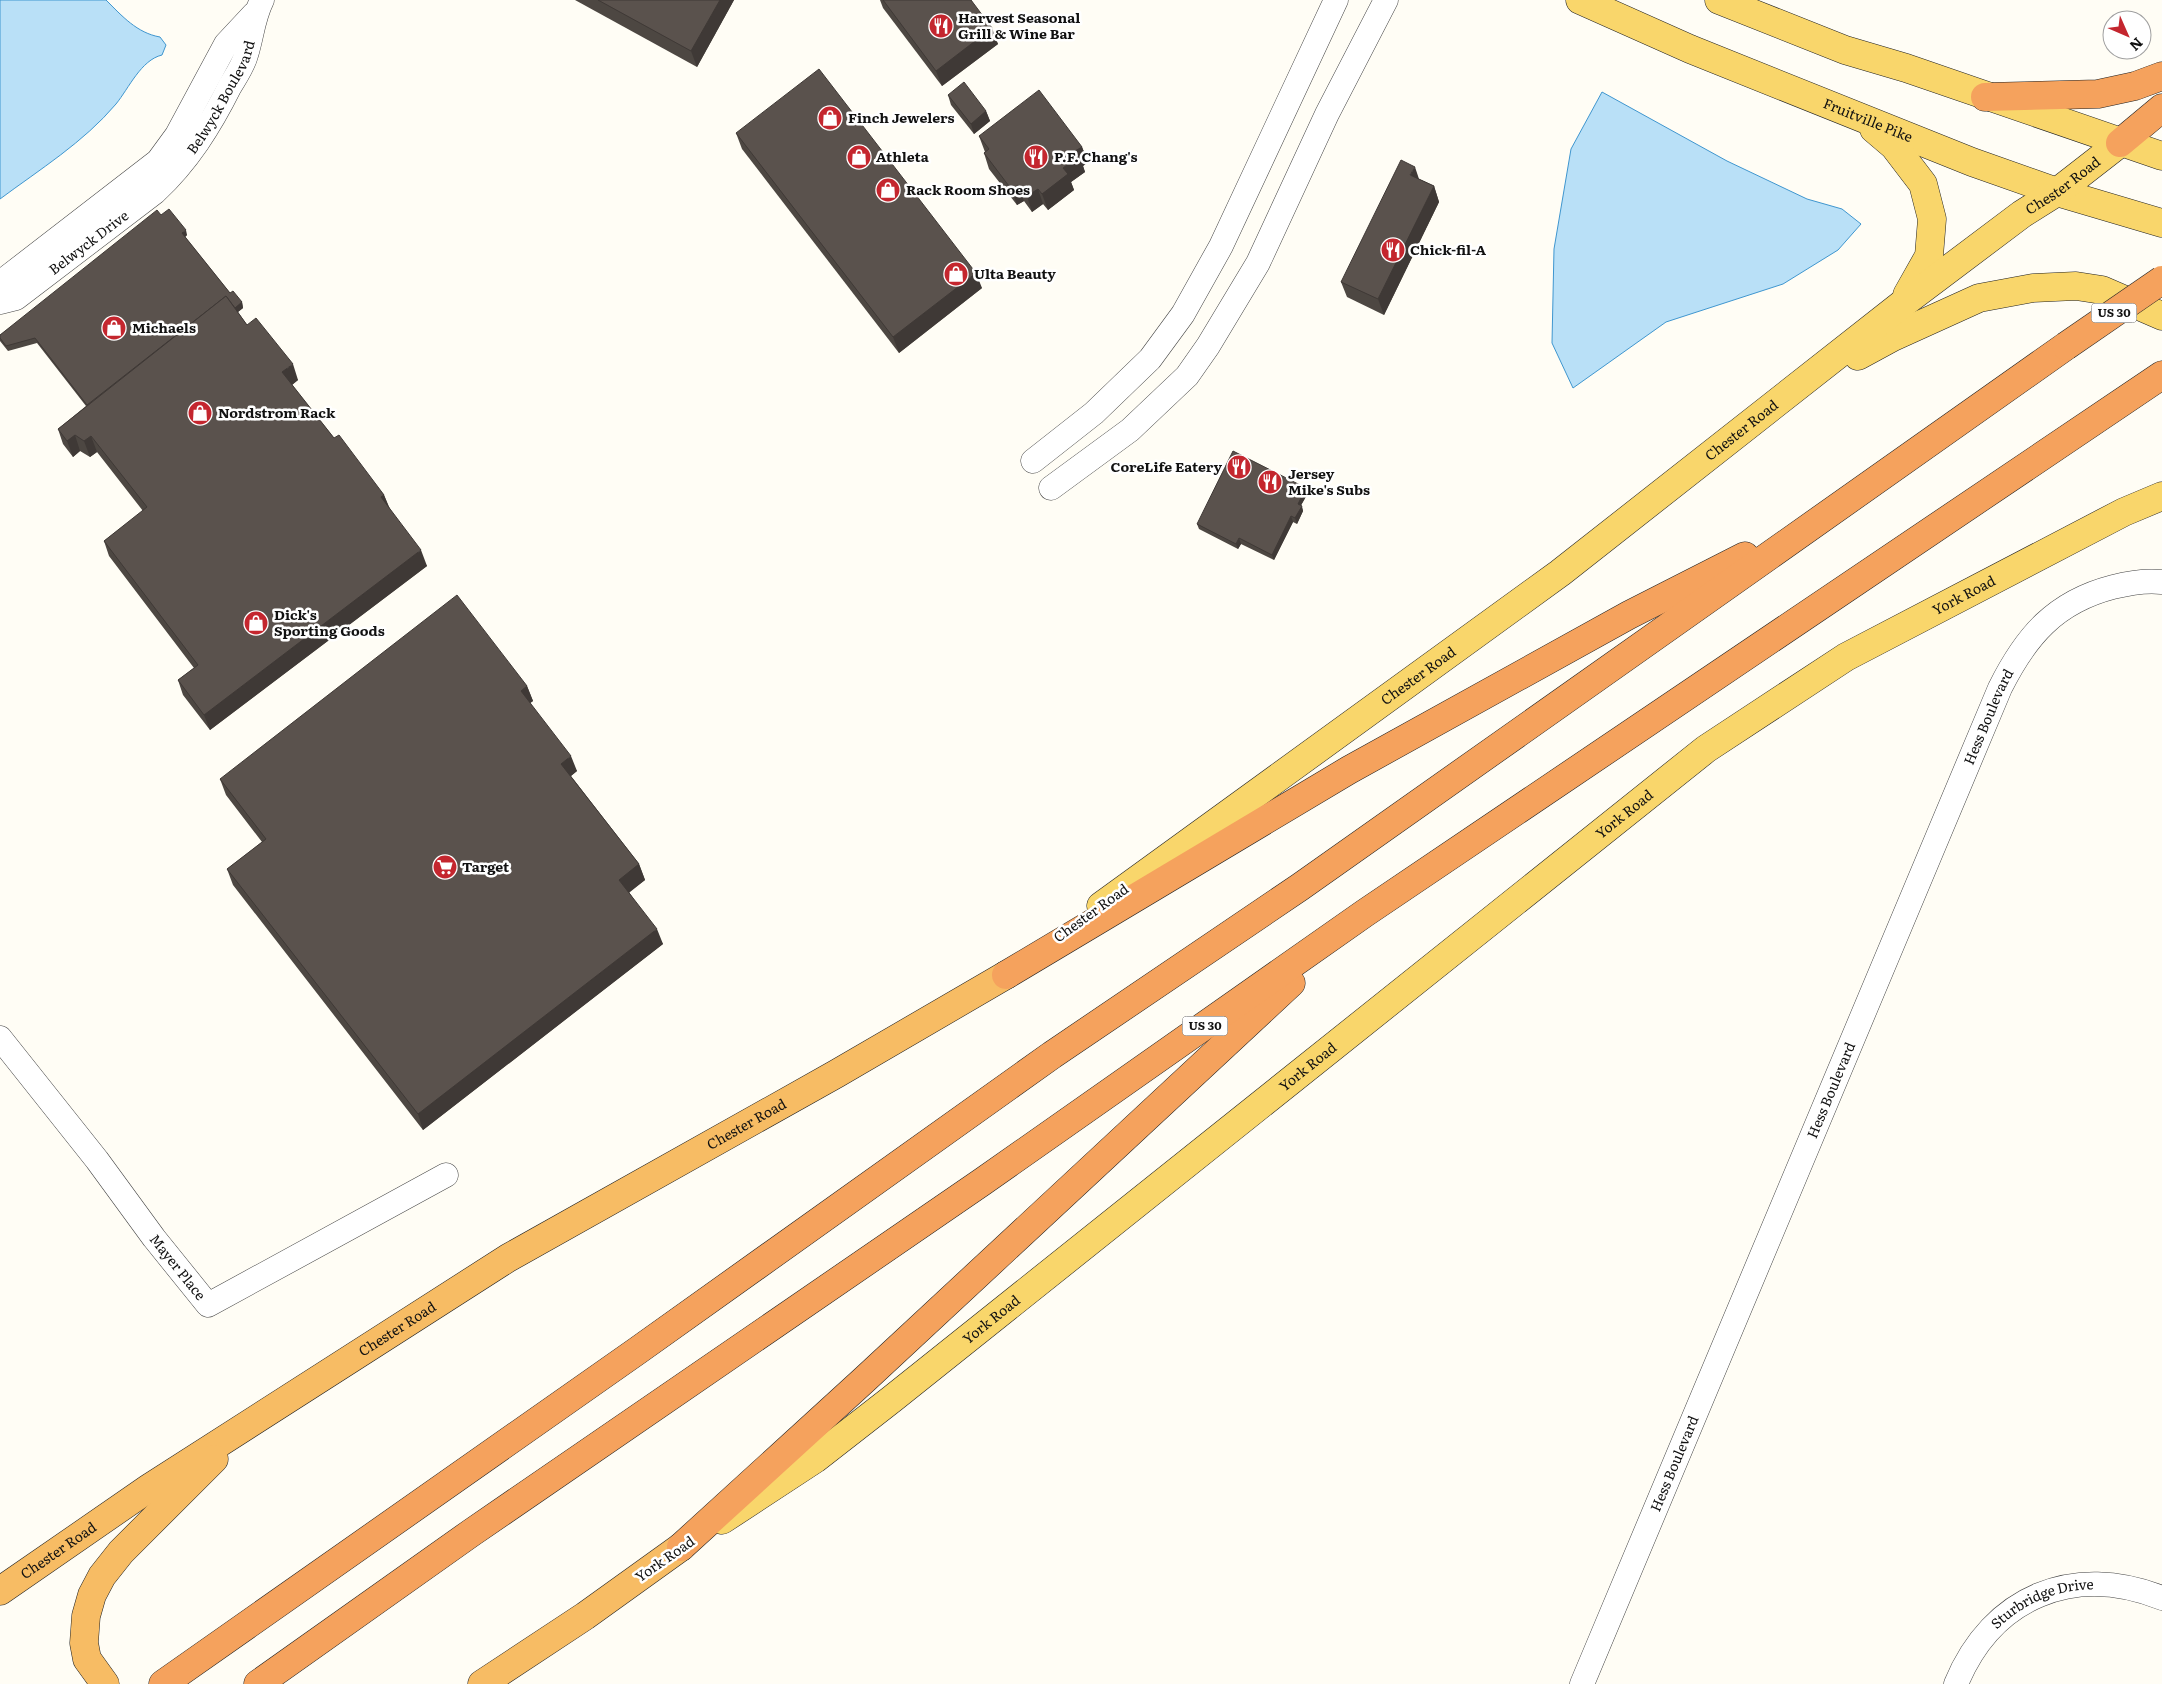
<svg xmlns="http://www.w3.org/2000/svg" width="2162" height="1684" font-family="Literata,serif">
	<style>
		.water { fill: #b9e0f7; stroke: #3f96cf }
		.lines { fill: none; stroke-linecap: round; stroke-linejoin: round }
		.minor-casing { stroke: #444; stroke-width: 25 }
		.primary-casing { stroke: #222; stroke-width: 29 }
		.trunk-casing { stroke: #222; stroke-width: 29 }
		.motorway-casing { stroke: #222; stroke-width: 29 }
		.minor { stroke: #fff; stroke-width: 24 }
		.primary { stroke: #f9d66b; stroke-width: 28 }
		.trunk { stroke: #f7bc64; stroke-width: 28 }
		.motorway { stroke: #f5a25d; stroke-width: 28 }
		.motorway-bridge-casing { stroke: #222; stroke-width: 29; stroke-linecap: butt }
		.motorway-bridge { stroke: #f5a25d; stroke-width: 28 }
		.wall { fill: #4d4742 }
		.shaded-wall { fill: #3f3936 }
		.building { fill: #5a524d; stroke: #3f3936 }
		.labels { text-anchor: middle; stroke-width: 5; stroke-linejoin: round; paint-order: stroke }
		.shield { fill: #fff; stroke: #585858; stroke-width: 1 }
		.shield-label { font-size: 12px; font-weight: bold; fill: #111 }
		.poi-label { font-size: 14px; font-weight: bold; fill: #111; stroke: #fff; text-anchor: start }
		.street-label { font-size: 14px; fill: #111; stroke: #fff }
	</style>
	<rect width="100%" height="100%" fill="#fffdf5"/>
	<!-- water -->
	<g class="water">
		<path d="M0 0H106C122 16 137 33 160 37L166 45 162 55C141 60 129 88 116 104 84 142 39 170 0 199Z"/>
		<polygon points="1602,92 1727,161 1807,199 1842,209 1861,224 1838,250 1783,284 1666,322 1573,388 1552,343 1554,249 1571,149"/>
	</g>
	<g class="lines">
		<defs>
			<g id="minor">
				<polyline points="0,283 158,161 177,135 226,44 254,14"/>
				<path id="s1" d="M0 302 16 298 155 192C188 161 210 126 230 86 236 76 243 66 246 55 252 36 253 18 262 0"/>
				<polyline points="1033,461 1094,413 1150,359 1183,314 1221,246 1336,0"/>
				<polyline points="1051,488 1130,430 1187,376 1208,346 1258,263 1327,114 1386,0"/>
				<path id="s2" d="M0 1038 97 1160 154 1238 208 1305 446 1175"/>
				<path id="s3" d="M1582 1684 2000 688C2026 636 2055 602 2113 587 2129 583 2145 580 2162 582"/>
				<path id="s4" d="M1956 1684C1992 1596 2074 1563 2162 1598"/>
			</g>
			<g id="primary">
				<path id="s5" d="M1580 0 1690 49 1972 162 2057 192 2162 223"/>
				<polyline points="1719,0 1845,50 1906,68 2162,156"/>
				<polyline points="1874,129 1894,146 1923,184 1932,219 1929,256 1907,295"/>
				<polyline points="1858,356 1893,337 1979,298 2033,288 2076,286 2102,290 2162,316"/>
				<path id="s6" d="M1101 906 1560 573 1901 305 2022 214 2057 192 2120 143"/>
				<path id="s7" d="M722 1520 815 1459 892 1399 1706 749 1846 657 2124 512 2162 496"/>
			</g>
			<g id="trunk">
				<path id="s8" d="M0 1591 149 1488 508 1258 836 1074 1006 975"/>
				<polyline points="105,1684 87,1659 84,1643 86,1616 92,1595 102,1576 121,1552 214,1459"/>
				<polyline points="482,1684 585,1616 681,1547"/>
			</g>
			<g id="motorway">
				<polyline points="1985,97 2098,94 2135,86 2162,76"/>
				<polyline points="2120,143 2162,108"/>
				<polyline points="1006,975 1349,770 1629,615 1745,556"/>
				<polyline points="681,1547 864,1380 1291,983"/>
				<polyline points="163,1684 637,1351 1052,1055 1300,887 2066,346"/>
				<polyline points="258,1684 471,1533 982,1182 1365,913 2162,375"/>
			</g>
		</defs>
		<!-- minor casing -->
		<use href="#minor" class="minor-casing"/>
		<!-- primary casing -->
		<use href="#primary" class="primary-casing"/>
		<!-- trunk casing -->
		<use href="#trunk" class="trunk-casing"/>
		<!-- motorway casing -->
		<use href="#motorway" class="motorway-casing"/>
		<!-- minor -->
		<use href="#minor" class="minor"/>
		<!-- primary -->
		<use href="#primary" class="primary"/>
		<!-- trunk -->
		<use href="#trunk" class="trunk"/>
		<!-- motorway -->
		<use href="#motorway" class="motorway"/>
		<defs>
			<polyline id="motorway-bridge" points="2066,346 2162,280"/>
		</defs>
		<!-- motorway-bridge casing -->
		<use href="#motorway-bridge" class="motorway-bridge-casing"/>
		<!-- motorway-bridge -->
		<use href="#motorway-bridge" class="motorway-bridge"/>
	</g>
	<!-- wall -->
	<g class="wall">
		<polygon points="575,0 734,0 697,67"/>
		<polygon points="880,0 971,0 998,44 942,86 883,8"/>
		<polygon points="948,95 986,111 990,121 974,134 951,105"/>
		<polygon points="736,133 982,288 899,353 742,149"/>
		<polygon points="979,136 1082,147 1088,162 1083,166 1085,172 1071,182 1074,190 1048,210 1043,204 1032,212 1024,201 1017,205 989,169 984,153 985,152"/>
		<polygon points="1419,179 1434,186 1439,202 1384,315 1347,297 1341,282"/>
		<polygon points="161,215 187,235 185,237 230,293 242,302 243,308 238,312 247,325 298,380 292,385 334,438 384,495 390,509 427,566 210,730 183,695 178,680 194,668 109,556 104,541 143,511 97,452 90,457 80,451 73,457 63,444 58,429 86,406 37,343 8,351 0,341 0,335"/>
		<polygon points="1308,493 1301,505 1303,511 1297,524 1293,522 1274,560 1241,544 1238,549 1199,529 1197,524"/>
		<polygon points="527,686 533,701 530,703 577,771 571,776 639,864 645,880 629,892 663,944 423,1130 233,885 227,869 262,842 226,795 220,779"/>
	</g>
	<!-- shaded-wall -->
	<g class="shaded-wall">
		<polygon points="720,0 734,0 697,67 691,51"/>
		<polygon points="992,28 998,44 942,86 936,71"/>
		<polygon points="986,111 990,121 974,134 971,124"/>
		<polygon points="1082,147 1088,162 1083,166 1085,172 1071,182 1074,190 1048,210 1042,194 1075,151"/>
		<polygon points="1415,167 1420,182 1410,175"/>
		<polygon points="1018,185 1024,201 1017,205 1012,190"/>
		<polygon points="1434,186 1439,202 1384,315 1378,299"/>
		<polygon points="1038,189 1043,204 1032,212 1027,196"/>
		<polygon points="186,230 187,235 184,238 182,233"/>
		<polygon points="976,273 982,288 899,353 893,337"/>
		<polygon points="242,302 243,308 234,315 232,309"/>
		<polygon points="293,364 298,380 288,388 282,372"/>
		<polygon points="75,435 80,451 73,457 67,441"/>
		<polygon points="91,436 97,452 90,457 84,441"/>
		<polygon points="1306,488 1308,493 1299,509 1298,504"/>
		<polygon points="384,495 390,510 381,497"/>
		<polygon points="1302,506 1303,511 1297,524 1295,518"/>
		<polygon points="1291,516 1293,522 1274,560 1272,555"/>
		<polygon points="1239,538 1241,544 1238,549 1236,544"/>
		<polygon points="421,550 427,566 210,730 204,715"/>
		<polygon points="527,686 533,701 526,706 521,691"/>
		<polygon points="571,756 577,771 567,779 561,764"/>
		<polygon points="639,864 645,880 625,896 619,880"/>
		<polygon points="657,929 663,944 423,1130 418,1114"/>
	</g>
	<!-- building -->
	<g class="building">
		<polygon points="598,0 720,0 691,51"/>
		<polygon points="883,0 971,0 992,28 936,71"/>
		<polygon points="819,69 976,273 893,337 736,133"/>
		<polygon points="964,82 986,111 971,124 948,95"/>
		<polygon points="1039,90 1082,147 1075,151 1079,156 1063,168 1068,174 1042,194 1038,189 1027,196 1018,185 1012,190 984,153 989,149 979,136"/>
		<polygon points="1401,160 1415,167 1410,175 1434,186 1378,299 1341,282"/>
		<polygon points="169,209 186,230 182,233 230,293 233,291 242,302 235,308 226,296 87,405 35,338 6,346 0,338 0,335 157,210 161,215"/>
		<polygon points="226,296 247,325 256,318 293,364 282,372 334,438 339,435 384,495 381,497 421,550 204,715 178,680 198,665 104,541 147,507 91,436 84,441 75,435 67,441 58,429"/>
		<polygon points="1233,451 1306,488 1298,504 1302,506 1295,518 1291,516 1272,555 1239,538 1236,544 1197,524"/>
		<polygon points="457,595 527,686 521,691 571,756 561,764 639,864 619,880 657,929 418,1114 227,869 266,839 220,779"/>
	</g>
	<!-- icons -->
	<defs>
		<symbol id="restaurant-disc" viewBox="-11 -11 22 22"><circle r="9.5" fill="#c4262e" stroke="#fff"/><path d="M-5-6h1v4h1v-4h1v4h1v-4h1v5L-1.5 .5V6h-2V.5L-5-1ZM5-6V6H3V1.5H1.5Q1.5-4 5-6Z" fill="#fff"/></symbol>
		<symbol id="shop-disc" viewBox="-11 -11 22 22"><circle r="9.5" fill="#c4262e" stroke="#fff"/><path d="M-5-2.5h2.3a2.7 3.5 0 0 1 5.4 0H5L5.5 6h-11ZM-1.5-2.5h3a1.5 2.3 0 0 0-3 0Z" fill="#fff"/></symbol>
		<symbol id="supermarket-disc" viewBox="-11 -11 22 22"><circle r="9.5" fill="#c4262e" stroke="#fff"/><path d="M-6-5.5h2.5l.6 2H6L4.5 2H-2.5L-4.4-4H-6ZM-1.5 3.2a1.3 1.3 0 1 0 .1 0ZM3 3.2a1.3 1.3 0 1 0 .1 0Z" fill="#fff"/></symbol>
	</defs>
	<g fill-rule="evenodd">
		<use href="#restaurant-disc" x="927" y="12" width="28" height="28"/>
		<use href="#shop-disc" x="816" y="104" width="28" height="28"/>
		<use href="#shop-disc" x="845" y="143" width="28" height="28"/>
		<use href="#restaurant-disc" x="1022" y="143" width="28" height="28"/>
		<use href="#shop-disc" x="874" y="176" width="28" height="28"/>
		<use href="#restaurant-disc" x="1379" y="236" width="28" height="28"/>
		<use href="#shop-disc" x="942" y="260" width="28" height="28"/>
		<use href="#shop-disc" x="100" y="314" width="28" height="28"/>
		<use href="#shop-disc" x="186" y="399" width="28" height="28"/>
		<use href="#restaurant-disc" x="1225" y="453" width="28" height="28"/>
		<use href="#restaurant-disc" x="1256" y="468" width="28" height="28"/>
		<use href="#shop-disc" x="242" y="609" width="28" height="28"/>
		<use href="#supermarket-disc" x="431" y="853" width="28" height="28"/>
	</g>
	<g class="labels">
		<!-- shield labels -->
		<g class="shield">
			<rect x="2091.5" y="303.5" width="45" height="19" rx="4"/>
			<rect x="1182.5" y="1016.5" width="45" height="19" rx="4"/>
		</g>
		<g class="shield-label">
			<text x="2114" y="317">US 30</text>
			<text x="1205" y="1030">US 30</text>
		</g>
		<!-- poi labels -->
		<g class="poi-label">
			<text x="958" y="23">Harvest Seasonal<tspan x="958" dy="16">Grill &amp; Wine Bar</tspan></text>
			<text x="848" y="123">Finch Jewelers</text>
			<text x="876" y="162">Athleta</text>
			<text x="1054" y="162">P.F. Chang's</text>
			<text x="906" y="195">Rack Room Shoes</text>
			<text x="1410" y="255">Chick-fil-A</text>
			<text x="974" y="279">Ulta Beauty</text>
			<text x="132" y="333">Michaels</text>
			<text x="218" y="418">Nordstrom Rack</text>
			<text x="1222" y="472" text-anchor="end">CoreLife Eatery</text>
			<text x="1288" y="479">Jersey<tspan x="1288" dy="16">Mike's Subs</tspan></text>
			<text x="274" y="620">Dick's<tspan x="274" dy="16">Sporting Goods</tspan></text>
			<text x="462" y="872">Target</text>
		</g>
		<!-- street labels -->
		<g class="street-label">
			<text dy="5" stroke="none"><textPath href="#s1" startOffset="308">Belwyck Boulevard</textPath></text>
			<text dy="5" stroke="none"><textPath href="#s5" startOffset="312">Fruitville Pike</textPath></text>
			<text dy="5" stroke="none"><textPath href="#s6" startOffset="1202">Chester Road</textPath></text>
			<text dy="5" stroke="none"><textPath href="#s1" startOffset="108">Belwyck Drive</textPath></text>
			<text dy="5" stroke="none"><textPath href="#s6" startOffset="798">Chester Road</textPath></text>
			<text dy="5" stroke="none"><textPath href="#s7" startOffset="1551">York Road</textPath></text>
			<text dy="5" stroke="none"><textPath href="#s6" startOffset="392">Chester Road</textPath></text>
			<text dy="5" stroke="none"><textPath href="#s3" startOffset="1049">Hess Boulevard</textPath></text>
			<text dy="5" stroke="none"><textPath href="#s7" startOffset="1146">York Road</textPath></text>
			<text transform="translate(1091 913) rotate(-36)" y="5">Chester Road</text>
			<text dy="5" stroke="none"><textPath href="#s7" startOffset="741">York Road</textPath></text>
			<text dy="5" stroke="none"><textPath href="#s3" startOffset="644">Hess Boulevard</textPath></text>
			<text dy="5" stroke="none"><textPath href="#s8" startOffset="881">Chester Road</textPath></text>
			<text dy="5" stroke="none"><textPath href="#s2" startOffset="290">Mayer Place</textPath></text>
			<text dy="5" stroke="none"><textPath href="#s7" startOffset="336">York Road</textPath></text>
			<text dy="5" stroke="none"><textPath href="#s8" startOffset="476">Chester Road</textPath></text>
			<text dy="5" stroke="none"><textPath href="#s3" startOffset="239">Hess Boulevard</textPath></text>
			<text dy="5" stroke="none"><textPath href="#s8" startOffset="71">Chester Road</textPath></text>
			<text transform="translate(665 1559) rotate(-35)" y="5">York Road</text>
			<text dy="5" stroke="none"><textPath href="#s4" startOffset="125">Sturbridge Drive</textPath></text>
		</g>
	</g>
	<!-- north arrow -->
	<g transform="translate(2127 35) rotate(135)"><circle r="24" fill="#ffffff" stroke="#a0a0a0"/>
	<path d="M0-4L9 19L0 12L-9 19Z" fill="#c4262e"/>
	<text y="-8" font-size="14" font-weight="bold" text-anchor="middle" fill="#111111">N</text>
	</g>
</svg>
